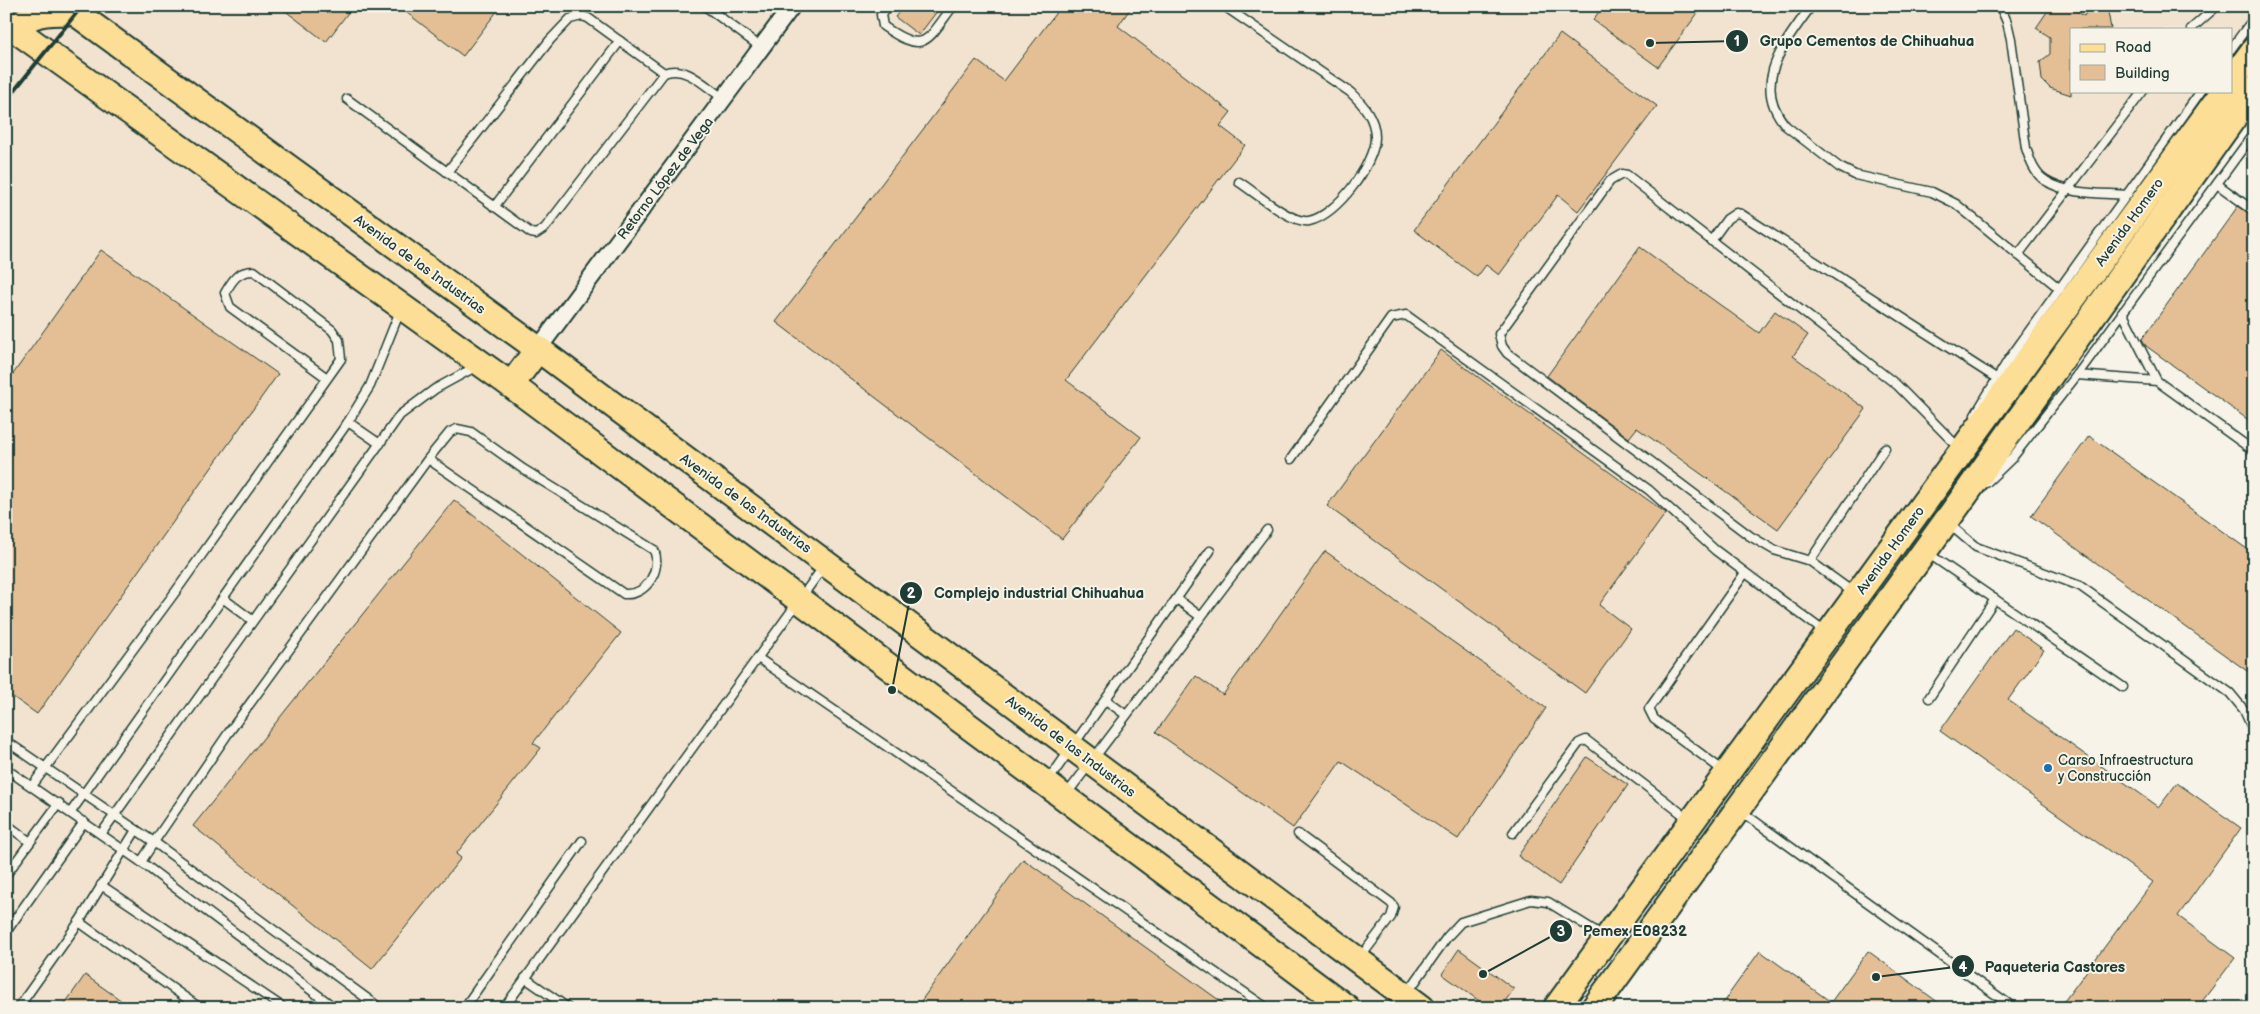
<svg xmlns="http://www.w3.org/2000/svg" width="2260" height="1014" font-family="'Balsamiq Sans',sans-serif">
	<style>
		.built { fill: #f1e3cf }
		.building { fill: #e4bf95; stroke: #1f3d34 }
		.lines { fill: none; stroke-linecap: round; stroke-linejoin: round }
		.lane-casing { stroke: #1f3d34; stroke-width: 11 }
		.street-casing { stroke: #1f3d34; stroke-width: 20 }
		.primary-casing { stroke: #1f3d34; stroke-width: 29 }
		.lane { stroke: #f7f3e8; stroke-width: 8 }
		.street { stroke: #f7f3e8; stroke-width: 16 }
		.primary { stroke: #fcde96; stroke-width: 25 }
		.rail { stroke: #1f3d34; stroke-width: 4 }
		.poi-dot { fill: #1f6fb2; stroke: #f7f3e8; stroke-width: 2 }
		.labels { text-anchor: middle; stroke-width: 4; stroke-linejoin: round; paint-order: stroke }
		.street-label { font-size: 14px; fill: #1f3d34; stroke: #f7f3e8 }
		.poi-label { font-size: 14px; fill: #1f3d34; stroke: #f7f3e8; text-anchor: start }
		.leader { fill: none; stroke: #1f3d34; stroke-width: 2 }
		.callout-dot { fill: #1f3d34; stroke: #f7f3e8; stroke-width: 2 }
		.mark-label { font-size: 15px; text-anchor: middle; font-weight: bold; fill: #fff }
		.callout-label { font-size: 15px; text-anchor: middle; font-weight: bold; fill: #1f3d34; stroke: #f7f3e8; stroke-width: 4; stroke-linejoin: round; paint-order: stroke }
	</style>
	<rect width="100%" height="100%" fill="#f7f3e8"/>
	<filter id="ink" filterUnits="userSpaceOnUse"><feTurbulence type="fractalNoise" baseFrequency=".02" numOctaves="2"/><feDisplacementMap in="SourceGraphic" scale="10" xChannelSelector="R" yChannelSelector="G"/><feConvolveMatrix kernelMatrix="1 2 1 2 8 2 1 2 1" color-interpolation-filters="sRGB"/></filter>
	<g filter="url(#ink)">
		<!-- built -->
		<polygon class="built" points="6,6 2254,6 2254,25 2231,56 2231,29 2071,29 2071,91 2207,91 2006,373 1548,1008 6,1008"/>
		<!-- building -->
		<g class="building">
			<polygon points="279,6 353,6 326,42"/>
			<polygon points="398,6 501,6 463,56"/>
			<polygon points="904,6 941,6 919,35 895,17"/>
			<polygon points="1061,6 1132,6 1118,26 1231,112 1220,126 1245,145 1066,380 1141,437 1062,539 776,322 976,60 1004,81"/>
			<polygon points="1603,6 1703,6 1658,67 1593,20"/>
			<polygon points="2051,6 2069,6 2084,16 2090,6 2107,6 2111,29 2071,29 2071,95 2050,88 2042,80 2040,62 2050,54 2050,37 2036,28"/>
			<polygon points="1560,34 1657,106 1578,211 1558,195 1499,275 1486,265 1477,277 1414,230"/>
			<polygon points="2238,206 2254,217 2254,424 2146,346 2142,339"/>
			<polygon points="1640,247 1759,333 1775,311 1808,335 1793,356 1866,409 1778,529 1637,428 1629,438 1547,376"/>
			<polygon points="101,250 278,374 37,714 6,692 6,384"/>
			<polygon points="1441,350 1666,513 1599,605 1631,629 1585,693 1327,506"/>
			<polygon points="2089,436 2254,554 2254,676 2031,516"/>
			<polygon points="454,500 621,633 533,743 541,748 456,854 461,858 372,969 193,826"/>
			<polygon points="1325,551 1546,708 1458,839 1341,761 1293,828 1156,732 1196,676 1223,695"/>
			<polygon points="2013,628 2044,650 2008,700 2159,807 2177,783 2241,828 2178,916 2235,958 2197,1008 2059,1008 2153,882 1940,731"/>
			<polygon points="1587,757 1628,785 1559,885 1518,856"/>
			<polygon points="1023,859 1230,1008 916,1008"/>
			<polygon points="1459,949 1514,989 1500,1008 1489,1008 1442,974"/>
			<polygon points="1760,951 1831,1002 1868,951 1946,1008 1719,1008"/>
			<polygon points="85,975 132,1008 62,1008"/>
		</g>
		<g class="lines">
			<defs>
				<g id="lane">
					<polyline points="705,6 762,48"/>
					<path d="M888 6 881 15 883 26C925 55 926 42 953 6"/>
					<path d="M1224 6 1350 92C1363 104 1375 118 1375 137 1375 164 1336 216 1309 221 1291 224 1255 192 1239 182"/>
					<path d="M1811 6C1786 42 1749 83 1786 126L1839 167 1855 175 1932 192 1956 204 2060 289"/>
					<path d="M2000 6 2007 22 2011 39 2026 148C2030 160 2034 174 2046 181 2068 195 2102 193 2127 195"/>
					<polyline points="2191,29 2217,6"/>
					<polyline points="2231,49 2254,18"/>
					<path d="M347 99 531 233 536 234 545 228 664 73C686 64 706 87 724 99"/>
					<polyline points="447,172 550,40 570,19 582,16 588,18 664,73"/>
					<polyline points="2217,184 2254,211"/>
					<polyline points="494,207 620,41"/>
					<polyline points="1711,241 1727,219 1736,213 1741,214 1996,378"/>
					<polyline points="2018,255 2143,91"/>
					<polyline points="2122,312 2157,381 2254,451"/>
					<polyline points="2077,375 2157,381"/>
					<polyline points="1975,415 2007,362 2201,91"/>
					<polyline points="348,422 380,444"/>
					<polyline points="1291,459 1391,318 1406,315 1649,490 1715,550 1826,633"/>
					<polyline points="1986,483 2012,458 2077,375 2254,133"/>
					<polyline points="1949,524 1976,547 2080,586 2230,693 2244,710 2254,732"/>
					<polyline points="1926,552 2123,687"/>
					<polyline points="1810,561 1885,448"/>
					<polyline points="1854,593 1810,561 1774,550 1750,536 1507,353 1502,346 1499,334 1610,181 1622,174 1627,175 1897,385 1959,448"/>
					<polyline points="224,599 252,620"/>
					<polyline points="1177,599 1201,617"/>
					<polyline points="758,658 1267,1008"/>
					<polyline points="1929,698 1995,599"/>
					<polyline points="1106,700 1126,715"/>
					<path d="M6 741 154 842 227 735 428 459 450 432 457 429 471 432 523 469 654 550C662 569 647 596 624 594L428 459"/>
					<polyline points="6,769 141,862 335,1008"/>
					<polyline points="1725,772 1654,719 1649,709 1745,573"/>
					<polyline points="1048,781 1210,551"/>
					<path d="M32 786 176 591 341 359 339 340 332 330 254 271C238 271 233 279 225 293L230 307 327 378"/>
					<polyline points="1066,795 1267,530"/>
					<polyline points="71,812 348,422 370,386 400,311"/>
					<polyline points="1742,812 2010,1005"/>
					<polyline points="6,824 30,842"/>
					<polyline points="1513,833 1579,743 1586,740 1690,820"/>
					<polyline points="101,834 400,415 435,389 477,366"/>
					<polyline points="1298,834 1391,903 1394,907 1391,917 1359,959"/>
					<polyline points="141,862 154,842 380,1008"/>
					<polyline points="6,875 59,803"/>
					<polyline points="101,885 284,1008"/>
					<polyline points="79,922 200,1008"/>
					<polyline points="6,932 84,822"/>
					<polyline points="525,978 568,1008"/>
					<polyline points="1408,992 1447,937 1461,922 1531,900 1548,902 1605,937"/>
					<polyline points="18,1008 79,922 136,830"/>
					<polyline points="464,1008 582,841"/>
					<polyline points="504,1008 824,566"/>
				</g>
				<polyline id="street" points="538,349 792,6"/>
				<g id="primary">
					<polyline points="66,6 538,349 1422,1008"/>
					<polyline points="6,23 511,385 1347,1008"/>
					<path d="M14 29C32 11 49 12 73 12"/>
					<polyline points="2231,81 2254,50"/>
					<polyline points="511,385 538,349"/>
					<polyline points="1556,1008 2224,91"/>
					<polyline points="1594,1008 1963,498 2254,89"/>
				</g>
			</defs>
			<!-- lane casing -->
			<use href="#lane" class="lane-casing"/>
			<!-- street casing -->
			<use href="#street" class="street-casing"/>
			<!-- primary casing -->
			<use href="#primary" class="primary-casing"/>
			<!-- lane -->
			<use href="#lane" class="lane"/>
			<!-- street -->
			<use href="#street" class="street"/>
			<!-- primary -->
			<use href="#primary" class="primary"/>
			<!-- rail -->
			<polyline class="rail" points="6,101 82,6"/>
		</g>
	</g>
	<!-- markers -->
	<circle class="poi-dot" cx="2048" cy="768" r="5"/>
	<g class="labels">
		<!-- street labels -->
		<g class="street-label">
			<text transform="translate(665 178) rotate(-53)" y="5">Retorno López de Vega</text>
			<text transform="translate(2129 222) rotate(-54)" y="5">Avenida Homero</text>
			<text transform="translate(420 264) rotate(36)" y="5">Avenida de las Industrias</text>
			<text transform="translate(746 503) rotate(36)" y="5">Avenida de las Industrias</text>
			<text transform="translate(1890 550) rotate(-54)" y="5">Avenida Homero</text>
			<text transform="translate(1071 746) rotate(37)" y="5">Avenida de las Industrias</text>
		</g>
		<!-- poi labels -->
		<g class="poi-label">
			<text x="2058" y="765">Carso Infraestructura<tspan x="2058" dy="16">y Construcción</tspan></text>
		</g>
	</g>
	<!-- callouts -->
	<path class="leader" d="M1650 43L1737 41M892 690L911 593M1483 974L1561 931M1876 977L1963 966"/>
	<g class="callout-dot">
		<circle cx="1650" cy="43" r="5"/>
		<circle cx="892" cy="690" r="5"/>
		<circle cx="1483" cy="974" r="5"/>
		<circle cx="1876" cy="977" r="5"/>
		<circle cx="1737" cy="41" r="12"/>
		<circle cx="911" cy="593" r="12"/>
		<circle cx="1561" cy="931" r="12"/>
		<circle cx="1963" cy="966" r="12"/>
	</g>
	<g class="mark-label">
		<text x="1737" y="46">1</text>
		<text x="911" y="598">2</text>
		<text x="1561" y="936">3</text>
		<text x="1963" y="972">4</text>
	</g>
	<g class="callout-label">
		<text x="1867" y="46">Grupo Cementos de Chihuahua</text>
		<text x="1039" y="598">Complejo industrial Chihuahua</text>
		<text x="1635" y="936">Pemex E08232</text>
		<text x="2055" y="972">Paqueteria Castores</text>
	</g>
	<!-- margin -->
	<rect width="2260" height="1014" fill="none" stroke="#f7f3e8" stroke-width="25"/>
	<rect x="12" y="12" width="2235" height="989" fill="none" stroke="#1f3d34" stroke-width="2" filter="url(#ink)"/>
	<!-- legend -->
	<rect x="2070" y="28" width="162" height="65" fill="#f7f3e8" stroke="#a1aaa0"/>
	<rect x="2080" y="44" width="25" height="8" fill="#fcde96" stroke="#a1aaa0"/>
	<text x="2115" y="52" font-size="15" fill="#1f3d34">Road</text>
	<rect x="2080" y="65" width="25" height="15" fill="#e4bf95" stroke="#a1aaa0"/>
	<text x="2115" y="78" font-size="15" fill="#1f3d34">Building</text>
</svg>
